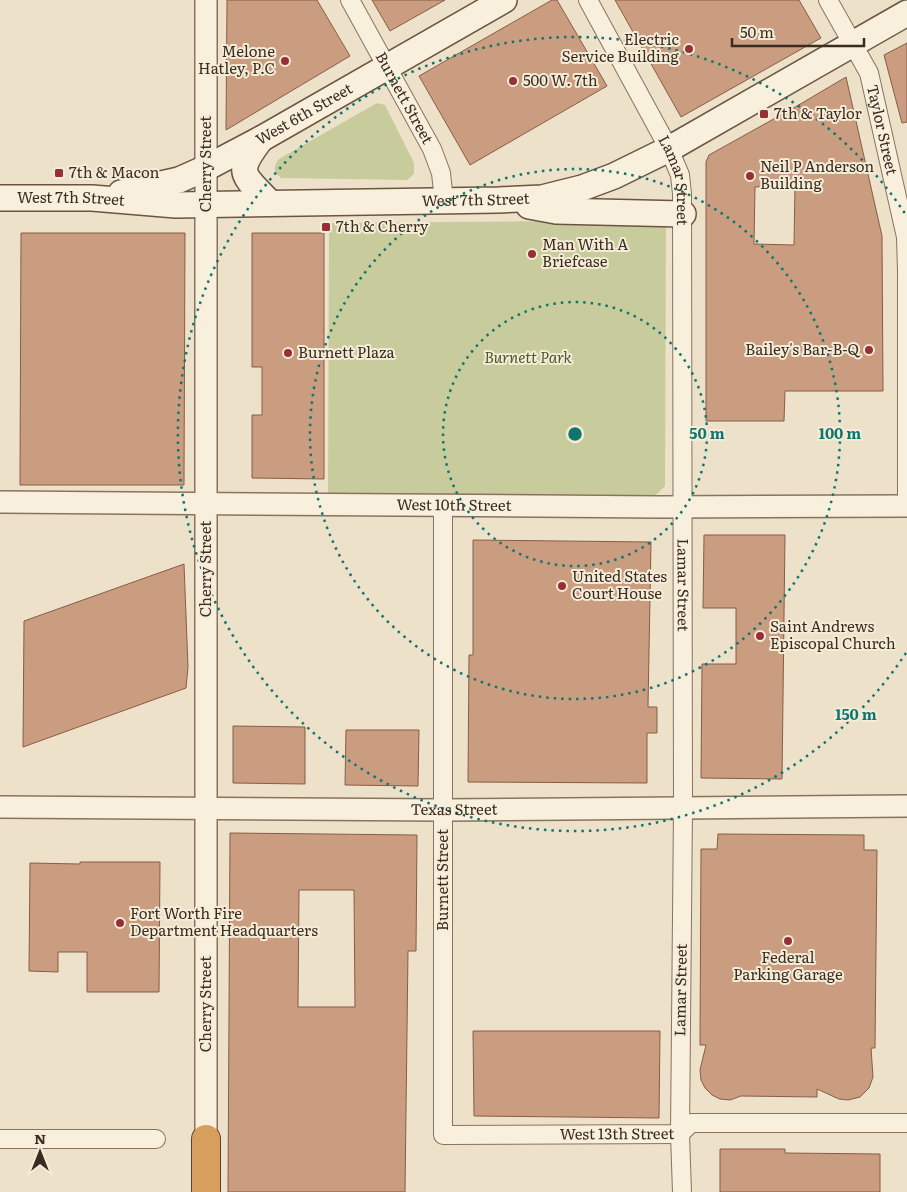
<svg xmlns="http://www.w3.org/2000/svg" width="907" height="1192" font-family="Literata,serif">
	<style>
		.green { fill: #c8cc9d }
		.building { fill: #ca9c80; stroke: #885d45; fill-rule: evenodd }
		.lines { fill: none; stroke-linecap: round; stroke-linejoin: round }
		.minor-casing { stroke: #89735e; stroke-width: 20 }
		.tertiary-casing { stroke: #89735e; stroke-width: 24 }
		.secondary-casing { stroke: #6b5541; stroke-width: 28 }
		.motorway-casing { stroke: #584232; stroke-width: 30 }
		.minor { stroke: #f8efdc; stroke-width: 18 }
		.tertiary { stroke: #f8efdc; stroke-width: 21 }
		.secondary { stroke: #f8efdc; stroke-width: 25 }
		.motorway { stroke: #d89e5e; stroke-width: 28 }
		.ring { fill: none; stroke: #0f766e; stroke-width: 2.5; stroke-dasharray: 2.5 5 }
		.poi-dot { fill: #963035; stroke: #f5ecd8; stroke-width: 2 }
		.labels { text-anchor: middle; stroke-width: 4; stroke-linejoin: round; paint-order: stroke }
		.poi-label { font-size: 15px; fill: #3a2c21; stroke: #f5ecd8; text-anchor: start }
		.street-label { font-size: 15px; fill: #3a2c21; stroke: #f5ecd8 }
		.park-label { font-size: 15px; font-style: italic; fill: #4c5628; stroke: #f5ecd8 }
		.centre { fill: #0f766e; stroke: #f5ecd8; stroke-width: 2.5 }
		.ring-label { font-size: 15px; text-anchor: middle; font-weight: bold; fill: #0f766e; stroke: #f5ecd8; stroke-width: 4; stroke-linejoin: round; paint-order: stroke }
	</style>
	<rect width="100%" height="100%" fill="#ede1c9"/>
	<!-- green -->
	<g class="green">
		<path d="M377 103 385 105 414 163V174L407 180 281 178C273 172 273 167 279 159Z"/>
		<polygon points="564,221 666,222 665,486 656,495 328,494 329,223"/>
	</g>
	<!-- building -->
	<g class="building">
		<polygon points="227,0 317,0 350,56 226,130"/>
		<polygon points="372,0 445,0 390,31"/>
		<polygon points="552,0 557,0 607,86 470,165 419,76"/>
		<polygon points="615,0 799,0 821,38 681,117"/>
		<polygon points="907,43 907,122 902,123 884,55"/>
		<path d="M846 77 882 236 883 391H785L784 421H706V162L709 155 797 106ZM795 186 794 245 754 244 755 187Z"/>
		<polygon points="21,233 185,233 184,485 20,485"/>
		<polygon points="252,233 324,233 324,479 252,478 252,415 262,415 262,367 252,367"/>
		<polygon points="704,535 785,535 782,779 701,778 702,664 736,664 736,608 703,608"/>
		<polygon points="473,540 651,542 648,707 657,707 657,733 647,733 647,783 468,782 469,655 473,655"/>
		<polygon points="184,564 188,667 186,688 23,747 24,621"/>
		<polygon points="233,726 305,727 305,784 233,783"/>
		<polygon points="346,730 419,730 418,786 345,785"/>
		<path d="M230 833 417 835 416 951H408L405 1192H228ZM299 890H354L355 1007H298Z"/>
		<polygon points="718,834 864,835 864,850 877,850 875,1048 871,1048 873,1077 869,1088 860,1097 848,1100 839,1099 817,1089 817,1097 741,1096 730,1100 720,1099 712,1095 705,1088 701,1080 700,1070 706,1045 700,1045 701,849 717,849"/>
		<polygon points="80,862 160,862 159,992 87,992 87,952 58,952 58,972 29,971 30,863 80,864"/>
		<polygon points="473,1031 660,1031 659,1118 474,1116"/>
		<polygon points="720,1149 785,1149 785,1153 880,1154 880,1192 720,1192"/>
	</g>
	<g class="lines">
		<defs>
			<g id="minor">
				<path id="s1" d="M350 0 432 149 441 173 444 201"/>
				<path id="s2" d="M588 0 669 149 680 175 682 194 683 808 680 1134 682 1192"/>
				<path id="s3" d="M828 0 869 73 906 237 907 271"/>
				<polyline points="907,274 907,501"/>
				<path id="s4" d="M443 505V1135L680 1134 691 1123H907"/>
				<polyline points="0,1139 156,1139"/>
			</g>
			<g id="tertiary">
				<path id="s5" d="M0 502 660 507 907 506"/>
				<path id="s6" d="M0 807 443 810 907 806"/>
				<polyline points="206,1139 206,0"/>
			</g>
			<g id="secondary">
				<path d="M261 139C234 174 243 174 270 203"/>
				<path id="s7" d="M121 193 179 180 206 168 261 139 504 0"/>
				<path id="s8" d="M0 198H92L176 205 498 200 542 198 582 188 614 176 669 149 907 13"/>
				<polyline points="529,206 556,211 683,214"/>
			</g>
			<polyline id="motorway" points="206,1139 206,1192"/>
		</defs>
		<!-- minor casing -->
		<use href="#minor" class="minor-casing"/>
		<!-- tertiary casing -->
		<use href="#tertiary" class="tertiary-casing"/>
		<!-- secondary casing -->
		<use href="#secondary" class="secondary-casing"/>
		<!-- motorway casing -->
		<use href="#motorway" class="motorway-casing"/>
		<!-- minor -->
		<use href="#minor" class="minor"/>
		<!-- tertiary -->
		<use href="#tertiary" class="tertiary"/>
		<!-- secondary -->
		<use href="#secondary" class="secondary"/>
		<!-- motorway -->
		<use href="#motorway" class="motorway"/>
	</g>
	<!-- distance rings -->
	<g class="ring">
		<circle cx="575" cy="434" r="132"/>
		<circle cx="575" cy="434" r="265"/>
		<path d="M906 653A397 397 0 1 1 906 215"/>
	</g>
	<!-- markers -->
	<g class="poi-dot">
		<circle cx="689" cy="49" r="5"/>
		<circle cx="285" cy="61" r="5"/>
		<circle cx="513" cy="81" r="5"/>
		<rect x="759" y="109" width="10" height="10" rx="2.5"/>
		<rect x="54" y="168" width="10" height="10" rx="2.5"/>
		<circle cx="750" cy="176" r="5"/>
		<rect x="321" y="222" width="10" height="10" rx="2.5"/>
		<circle cx="532" cy="254" r="5"/>
		<circle cx="869" cy="350" r="5"/>
		<circle cx="288" cy="353" r="5"/>
		<circle cx="562" cy="586" r="5"/>
		<circle cx="760" cy="636" r="5"/>
		<circle cx="120" cy="923" r="5"/>
		<circle cx="788" cy="941" r="5"/>
	</g>
	<g class="labels">
		<!-- poi labels -->
		<g class="poi-label">
			<text x="679" y="45" text-anchor="end">Electric<tspan x="679" dy="17">Service Building</tspan></text>
			<text x="275" y="57" text-anchor="end">Melone<tspan x="275" dy="17">Hatley, P.C</tspan></text>
			<text x="523" y="86">500 W. 7th</text>
			<text x="774" y="119">7th &amp; Taylor</text>
			<text x="760" y="172">Neil P Anderson<tspan x="760" dy="17">Building</tspan></text>
			<text x="69" y="178">7th &amp; Macon</text>
			<text x="336" y="232">7th &amp; Cherry</text>
			<text x="542" y="250">Man With A<tspan x="542" dy="17">Briefcase</tspan></text>
			<text x="859" y="355" text-anchor="end">Bailey's Bar-B-Q</text>
			<text x="298" y="358">Burnett Plaza</text>
			<text x="572" y="582">United States<tspan x="572" dy="17">Court House</tspan></text>
			<text x="770" y="632">Saint Andrews<tspan x="770" dy="17">Episcopal Church</tspan></text>
			<text x="130" y="919">Fort Worth Fire<tspan x="130" dy="17">Department Headquarters</tspan></text>
			<text x="788" y="963" text-anchor="middle">Federal<tspan x="788" dy="17">Parking Garage</tspan></text>
		</g>
		<!-- street labels -->
		<g class="street-label">
			<text dy="5" stroke="none"><textPath href="#s1" startOffset="112">Burnett Street</textPath></text>
			<text dy="5" stroke="none"><textPath href="#s7" startOffset="201">West 6th Street</textPath></text>
			<text dy="5" stroke="none"><textPath href="#s3" startOffset="142">Taylor Street</textPath></text>
			<text transform="translate(206 164) rotate(-90)" y="5">Cherry Street</text>
			<text dy="5" stroke="none"><textPath href="#s2" startOffset="202">Lamar Street</textPath></text>
			<text dy="5" stroke="none"><textPath href="#s8" startOffset="71">West 7th Street</textPath></text>
			<text dy="5" stroke="none"><textPath href="#s8" startOffset="476">West 7th Street</textPath></text>
			<text dy="5" stroke="none"><textPath href="#s5" startOffset="454">West 10th Street</textPath></text>
			<text transform="translate(206 569) rotate(-90)" y="5">Cherry Street</text>
			<text dy="5" stroke="none"><textPath href="#s2" startOffset="608">Lamar Street</textPath></text>
			<text dy="5" stroke="none"><textPath href="#s6" startOffset="454">Texas Street</textPath></text>
			<text transform="translate(443 880) rotate(-90)" y="5">Burnett Street</text>
			<text transform="translate(681 990) rotate(-89)" y="5">Lamar Street</text>
			<text transform="translate(206 1004) rotate(-90)" y="5">Cherry Street</text>
			<text dy="5" stroke="none"><textPath href="#s4" startOffset="804">West 13th Street</textPath></text>
		</g>
		<!-- park labels -->
		<g class="park-label">
			<text x="528" y="363">Burnett Park</text>
		</g>
	</g>
	<circle cx="575" cy="434" r="8" class="centre"/>
	<g class="ring-label">
		<text x="707" y="439">50 m</text>
		<text x="840" y="439">100 m</text>
		<text x="856" y="720">150 m</text>
	</g>
	<!-- north arrow -->
	<g transform="translate(40 1152)" stroke="#f5ecd8" stroke-width="4" paint-order="stroke">
	<path d="M0-4L9 19L0 12L-9 19Z" fill="#3a2c21"/>
	<text y="-8" font-size="14" font-weight="bold" text-anchor="middle" fill="#3a2c21">N</text>
	</g>
	<!-- scale -->
	<path d="M732 38v8h132v-8" fill="none" stroke="#3a2c21" stroke-width="2.5"/>
	<text x="740" y="38" font-size="15" fill="#3a2c21" stroke="#f5ecd8" stroke-width="4" paint-order="stroke">50 m</text>
</svg>
